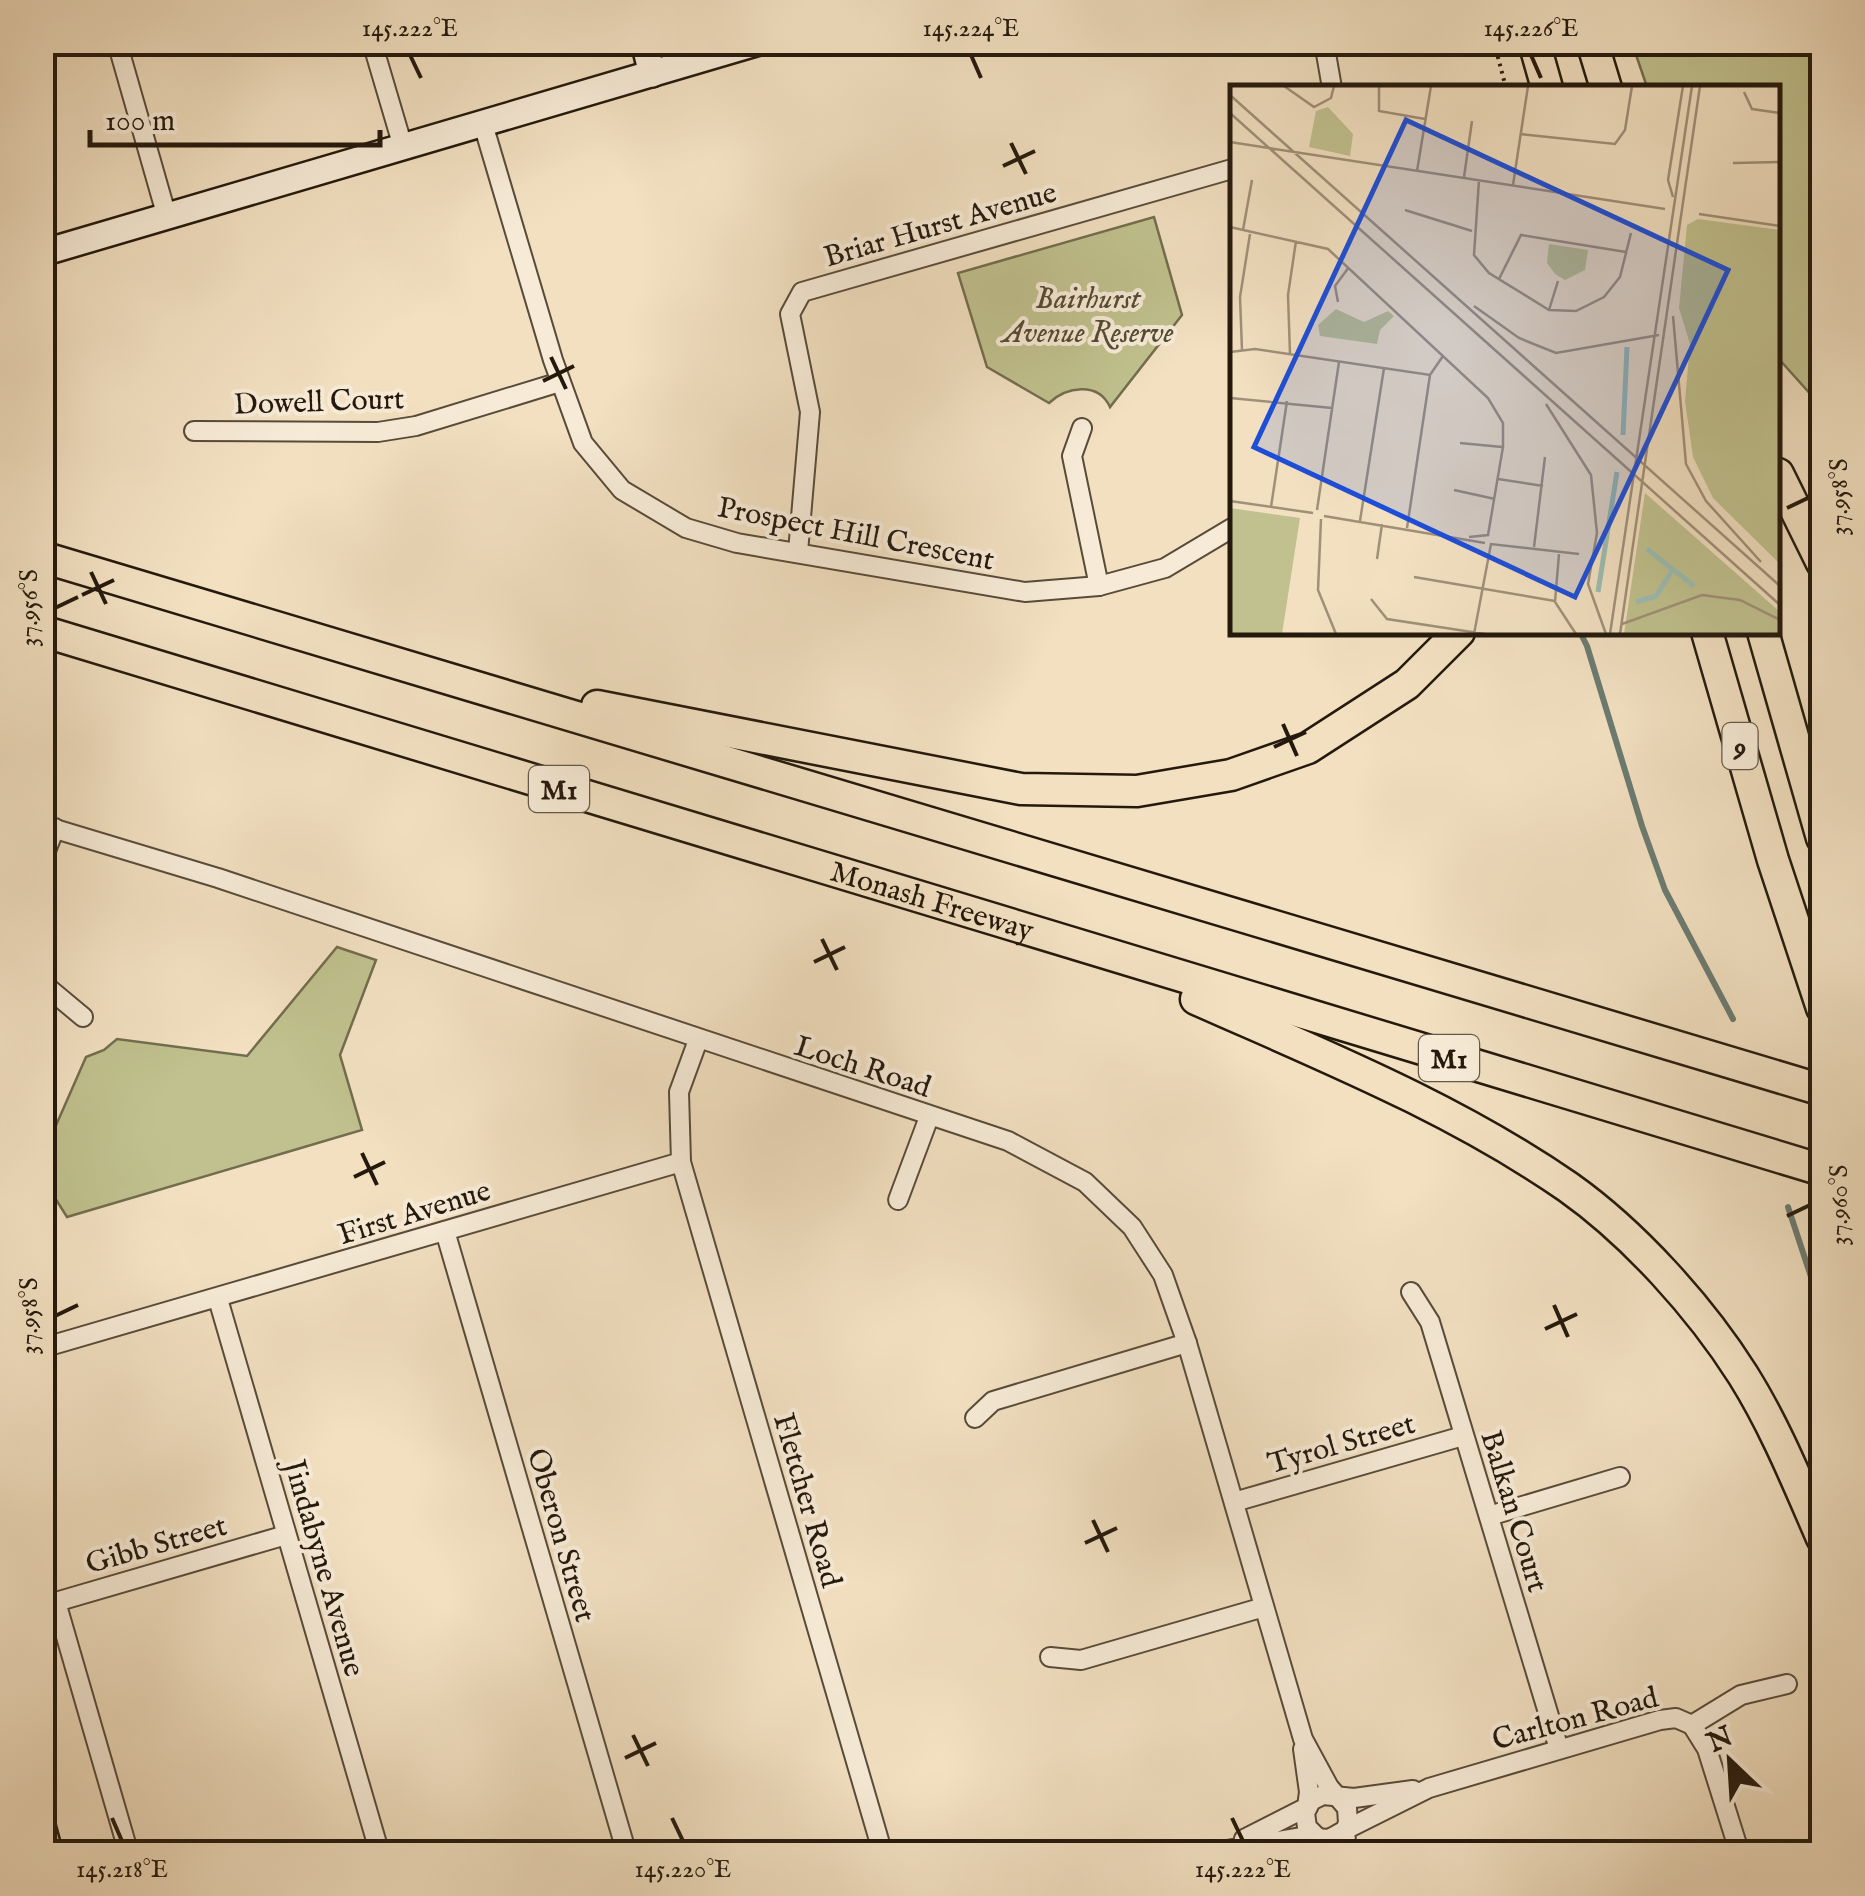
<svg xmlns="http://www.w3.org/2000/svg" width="1865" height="1896" font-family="'IM FELL English',serif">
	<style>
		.green { fill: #c0c18e; stroke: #726d4e; stroke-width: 2.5 }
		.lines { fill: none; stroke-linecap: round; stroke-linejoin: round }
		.stream { stroke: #6b7b71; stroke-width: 6 }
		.building { fill: #e2a898; stroke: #24190d; stroke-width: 2.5 }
		.street-casing { stroke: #584b3a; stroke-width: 22 }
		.secondary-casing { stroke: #24190d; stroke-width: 30 }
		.highway-casing { stroke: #24190d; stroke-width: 35 }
		.path { stroke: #24190d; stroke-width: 4; stroke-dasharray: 2.5 5; stroke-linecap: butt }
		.street { stroke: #f7ebd7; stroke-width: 18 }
		.secondary { stroke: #f7ebd7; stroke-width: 25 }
		.highway { stroke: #f2e0c1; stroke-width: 30 }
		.ticks { fill: none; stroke: #24190d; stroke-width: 4 }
		.labels { text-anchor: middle; stroke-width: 8; stroke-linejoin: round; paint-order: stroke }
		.shield { fill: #f7ebd7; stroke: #63584a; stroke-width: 2.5 }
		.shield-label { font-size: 28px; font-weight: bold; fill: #24190d }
		.street-label { font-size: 30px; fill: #24190d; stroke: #f7ebd7 }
		.park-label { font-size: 30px; font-style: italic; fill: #534b34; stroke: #f7ebd7 }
		.inset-river { fill: none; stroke: #9bbdb3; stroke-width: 5 }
		.inset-road { fill: none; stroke: #a09079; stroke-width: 2.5 }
		.view { fill: #1d4ed8; fill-opacity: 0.15; stroke: #1d4ed8; stroke-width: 5 }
		.inset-edge { fill: none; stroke: #24190d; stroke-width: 5 }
		.neatline { fill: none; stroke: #24190d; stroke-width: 4 }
		.ticks-label { font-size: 25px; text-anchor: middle; fill: #24190d }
	</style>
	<rect width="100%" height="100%" fill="#f2e0c1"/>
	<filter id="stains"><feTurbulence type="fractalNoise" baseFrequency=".002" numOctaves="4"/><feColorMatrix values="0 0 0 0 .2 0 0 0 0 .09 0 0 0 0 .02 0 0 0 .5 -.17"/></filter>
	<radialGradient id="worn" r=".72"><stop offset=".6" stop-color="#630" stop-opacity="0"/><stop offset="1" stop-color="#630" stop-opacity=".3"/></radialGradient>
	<!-- green -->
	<g class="green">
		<polygon points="1632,43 1822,43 1822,407 1778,358 1778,88 1647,87"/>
		<path d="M1154 217 1182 315 1110 407C1098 381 1066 387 1049 403L987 367 958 273Z"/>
		<polygon points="337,947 376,960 340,1055 362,1130 67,1217 43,1179 43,1155 86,1057 104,1050 117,1039 247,1056"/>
	</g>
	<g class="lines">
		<!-- stream -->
		<g class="stream">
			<polyline points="1580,632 1587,646 1642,826 1665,890 1733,1019"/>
			<polyline points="1788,1207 1822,1310"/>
		</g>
	</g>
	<!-- building -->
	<polygon class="building" points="42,1774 64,1854 42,1854"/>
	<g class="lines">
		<defs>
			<g id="street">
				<polyline points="117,42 167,217"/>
				<polyline points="372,42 403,147"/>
				<polyline points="1324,42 1332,88"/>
				<polyline points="483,124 553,360 583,443 622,490 686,528 737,543 1025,592 1099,586 1165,568 1232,528"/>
				<polyline points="1082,428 1072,456 1099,586"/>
				<polyline points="194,431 378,432 416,426 560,382"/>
				<polyline points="798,552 810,412 790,314 802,292 1232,169"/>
				<polyline points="42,825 218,878 1008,1141 1085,1182 1132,1227 1163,1275 1187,1343 1303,1739 1329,1787 1347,1808 1348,1823 1345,1830 1329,1839 1301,1837 1204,1854"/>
				<polyline points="42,861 55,828"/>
				<polyline points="42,975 47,987 83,1017"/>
				<polyline points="681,1162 883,1854"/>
				<polyline points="898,1200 929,1117"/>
				<polyline points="445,1231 627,1854"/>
				<polyline points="1411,1292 1430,1322 1559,1749"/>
				<polyline points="218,1299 380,1854"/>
				<polyline points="42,1348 681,1162 679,1092 698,1040"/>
				<polyline points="975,1418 993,1401 1187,1343"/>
				<polyline points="1234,1502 1463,1436"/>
				<polyline points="1489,1516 1620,1477"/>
				<polyline points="56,1602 129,1854"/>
				<polyline points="42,1606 286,1535"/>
				<polyline points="1050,1657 1081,1660 1264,1607"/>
				<polyline points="1692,1725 1707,1749 1740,1854"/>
				<polyline points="1244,1839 1307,1807 1309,1792 1303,1749"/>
				<polyline points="1327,1854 1322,1842 1307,1827 1305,1813 1311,1801 1323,1795 1354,1798 1413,1790"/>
				<polyline points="1347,1854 1345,1830 1429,1788 1660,1720 1676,1718 1692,1725 1741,1695 1787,1684"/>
			</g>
			<g id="secondary">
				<polyline points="644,42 652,74"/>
				<polyline points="42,253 759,42"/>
			</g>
			<g id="highway">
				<polyline points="1534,42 1547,88"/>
				<polyline points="1592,42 1606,88"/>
				<polyline points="1778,474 1822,563"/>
				<polyline points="42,557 1822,1090"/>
				<path id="s1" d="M42 631 1822 1170"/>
				<polyline points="1707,632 1773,860 1822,1008"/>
				<polyline points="1763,632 1822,838"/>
				<polyline points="597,706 1021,789 1137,791 1231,775 1308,748 1407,684 1459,632"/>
				<path d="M1196 999C1322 1055 1454 1108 1568 1187 1633 1233 1700 1307 1743 1375 1775 1426 1798 1483 1822 1538"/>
			</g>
		</defs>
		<!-- street casing -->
		<use href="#street" class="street-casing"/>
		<!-- secondary casing -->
		<use href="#secondary" class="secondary-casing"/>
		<!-- highway casing -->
		<use href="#highway" class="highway-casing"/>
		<!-- path -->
		<polyline class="path" points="1494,42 1506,88"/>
		<!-- street -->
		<use href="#street" class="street"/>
		<!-- secondary -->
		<use href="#secondary" class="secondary"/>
		<!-- highway -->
		<use href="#highway" class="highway"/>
	</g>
	<!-- ticks -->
	<path class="ticks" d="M410 55 421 78M971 55 981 78M1531 55 1541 78M1011 143 1026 174M1003 166 1035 151M551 357 566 389M543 381 574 366M1787 508 1810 497M91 572 106 604M82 595 114 580M55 608 78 597M1283 724 1297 756M1274 747 1306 732M822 939 837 970M814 962 845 947M362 1153 377 1185M354 1177 385 1162M1787 1216 1810 1205M1554 1305 1568 1337M55 1316 78 1305M1545 1329 1577 1314M1093 1520 1108 1552M1085 1543 1117 1528M633 1735 648 1766M625 1758 656 1743M112 1818 122 1841M672 1818 683 1841M1232 1818 1243 1841"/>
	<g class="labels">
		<!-- shield labels -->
		<g class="shield">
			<rect x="1722.5" y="723" width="35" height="46" rx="8"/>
			<rect x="529" y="766" width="60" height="46" rx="8"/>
			<rect x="1419" y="1035" width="60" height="46" rx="8"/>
		</g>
		<g class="shield-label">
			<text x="1740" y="756">9</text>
			<text x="559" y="799">M1</text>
			<text x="1449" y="1068">M1</text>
		</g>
		<!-- street labels -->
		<g class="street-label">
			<text transform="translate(940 224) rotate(-16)" y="10">Briar Hurst Avenue</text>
			<text transform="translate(319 401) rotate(-2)" y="10">Dowell Court</text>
			<text transform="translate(856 533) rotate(11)" y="10">Prospect Hill Crescent</text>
			<text dy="10" stroke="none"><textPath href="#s1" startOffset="930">Monash Freeway</textPath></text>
			<text transform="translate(863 1066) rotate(18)" y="10">Loch Road</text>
			<text transform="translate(414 1212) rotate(-17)" y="10">First Avenue</text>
			<text transform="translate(1341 1443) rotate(-16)" y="10">Tyrol Street</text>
			<text transform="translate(808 1500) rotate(74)" y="10">Fletcher Road</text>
			<text transform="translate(1515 1511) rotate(73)" y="10">Balkan Court</text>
			<text transform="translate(562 1535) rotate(74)" y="10">Oberon Street</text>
			<text transform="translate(156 1544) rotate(-16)" y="10">Gibb Street</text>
			<text transform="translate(325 1568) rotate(74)" y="10">Jindabyne Avenue</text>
			<text transform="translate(1575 1718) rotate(-15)" y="10">Carlton Road</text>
		</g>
		<!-- park labels -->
		<g class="park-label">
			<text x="1088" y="308">Bairhurst<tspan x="1088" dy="34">Avenue Reserve</tspan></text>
		</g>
	</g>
	<!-- overview -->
	<g transform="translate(1230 85)">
		<rect width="550" height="550" fill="#f2e0c1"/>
		<path d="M98 22 123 49 120 71 79 62 86 26ZM468 134 550 145V479L483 413 463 372 455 316 460 259 449 223 457 140ZM319 159 358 165 355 185 335 195 325 189 317 178ZM106 224 134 237 158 226 164 231 150 245 147 259 90 251 88 240ZM415 408 550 527V549H394ZM0 423 70 433 52 549H0Z" fill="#c0c18e"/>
		<path class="inset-river" d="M393 350 397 262M417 464 464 501M368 507 387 387M406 517 426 511 443 484"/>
		<path class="inset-road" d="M54 1 84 22 101 13 104 1M149 1V26L195 34M514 7 522 24 550 28M0 10 550 501M0 28 550 520M290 49 385 59 395 45 402 1M0 57 435 124M503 78 550 77M187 86 201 1M234 92 242 36M249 95 244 170 259 188 319 225 346 226 374 212 390 192 401 148M283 100 298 1M443 112 438 95 453 1M175 125 242 146M469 129 550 141M0 142 98 164 258 313 273 338V362L258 450 239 452M13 145 22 95M269 194 291 150 396 167M108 217 105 201 119 182M244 221 289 253 326 268 429 250M319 225 328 196M443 231 456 379 476 416 531 477M12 265 10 212 20 149M0 267 25 264 200 290 213 271M60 269 58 210 66 156M0 313 102 323M316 319 361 390 367 448 358 499 376 549M230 358 272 362M268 394 313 401M224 405 265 414M0 416 83 428M41 422 57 316M87 425 109 277M94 431 255 458M91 434 88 505 106 549M130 436 154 283M177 443 200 290M304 462 315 372M329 469 325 517 346 549M147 474 152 439M184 492 325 516M141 514 157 534 255 549M392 539 472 510 510 515 550 535M244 549 261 459 349 469M380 549 462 1M390 549 470 1"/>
		<path class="view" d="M176 35 498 185 345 512 24 362Z"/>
		<rect width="550" height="550" class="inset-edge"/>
	</g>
	<!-- margin -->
	<rect width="1865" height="1896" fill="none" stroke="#f2e0c1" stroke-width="110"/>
	<!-- north arrow -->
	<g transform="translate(1730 1761) rotate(335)" stroke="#f7ebd7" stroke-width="8" paint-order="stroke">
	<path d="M0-8L18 38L0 25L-18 38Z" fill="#24190d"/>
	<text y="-15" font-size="28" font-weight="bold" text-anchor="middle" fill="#24190d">N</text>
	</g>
	<!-- scale -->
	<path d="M90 130v15h290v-15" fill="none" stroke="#24190d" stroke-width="5"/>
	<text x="105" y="130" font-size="30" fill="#24190d" stroke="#f7ebd7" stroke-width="8" paint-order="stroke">100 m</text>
	<rect x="55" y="55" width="1755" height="1786" class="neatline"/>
	<g class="ticks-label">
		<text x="410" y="36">145.222°E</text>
		<text x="971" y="36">145.224°E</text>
		<text x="1531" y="36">145.226°E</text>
		<text transform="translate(1838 497) rotate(-90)" y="9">37.958°S</text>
		<text transform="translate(28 608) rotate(-90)" y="9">37.956°S</text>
		<text transform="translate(1838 1205) rotate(-90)" y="9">37.960°S</text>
		<text transform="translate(28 1316) rotate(-90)" y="9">37.958°S</text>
		<text x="122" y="1877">145.218°E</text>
		<text x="683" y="1877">145.220°E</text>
		<text x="1243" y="1877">145.222°E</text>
	</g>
	<rect width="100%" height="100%" filter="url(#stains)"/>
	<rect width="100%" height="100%" fill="url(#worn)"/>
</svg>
